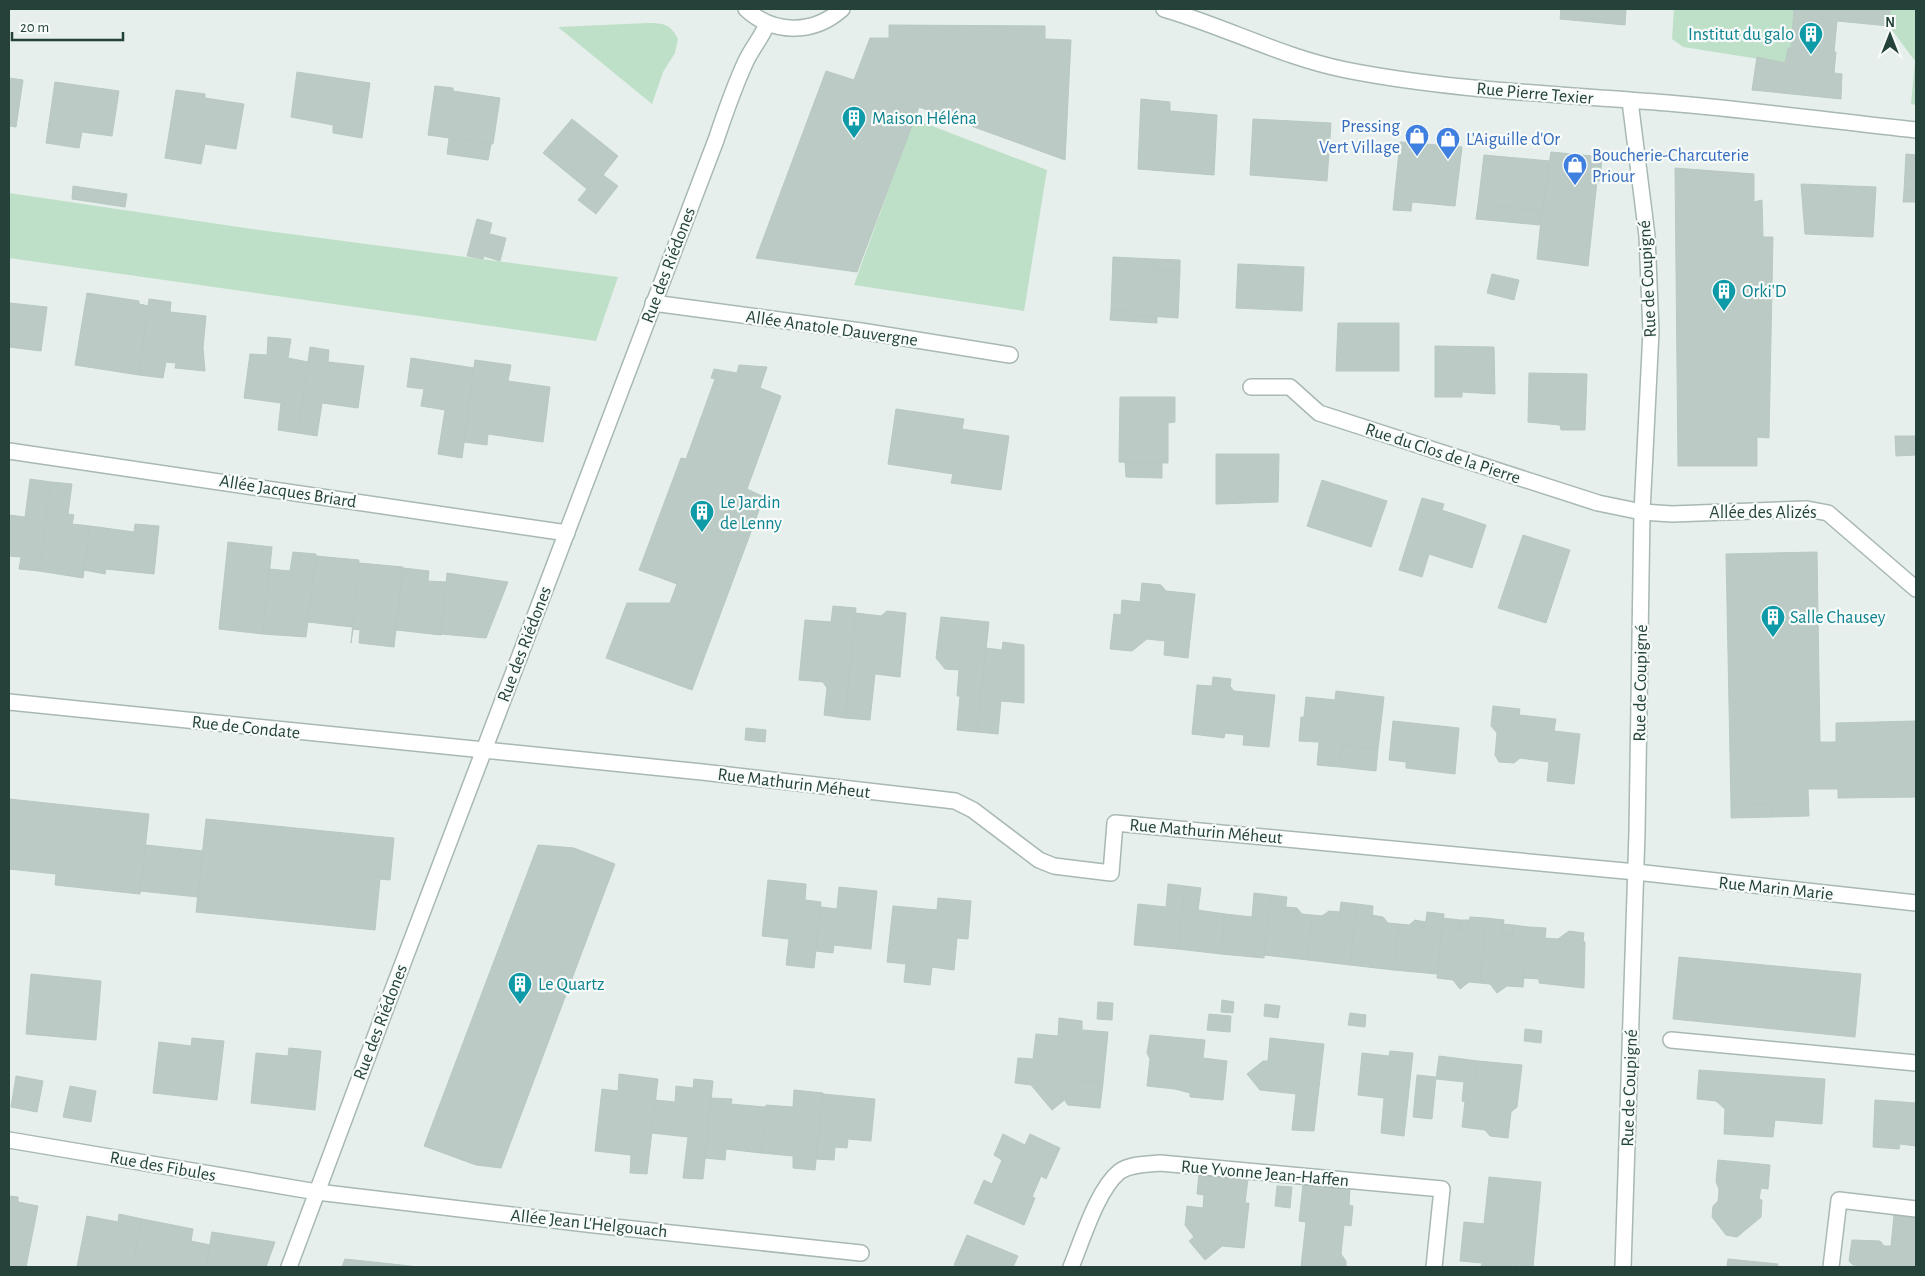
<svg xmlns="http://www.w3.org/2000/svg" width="1925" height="1276" font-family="'Alegreya Sans',sans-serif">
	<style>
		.green { fill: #bfe0c8 }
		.building { fill: #bbcac4; stroke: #b8c9c2 }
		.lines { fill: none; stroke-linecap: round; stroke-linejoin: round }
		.service-casing { stroke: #a8b8b2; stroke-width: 18 }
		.minor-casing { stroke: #a8b8b2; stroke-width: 18 }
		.tertiary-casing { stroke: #a8b8b2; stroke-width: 18 }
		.service { stroke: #fff; stroke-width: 15 }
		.minor { stroke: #fff; stroke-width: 15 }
		.tertiary { stroke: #fff; stroke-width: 15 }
		.labels { text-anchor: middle; stroke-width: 4.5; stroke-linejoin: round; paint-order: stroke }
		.culture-label { font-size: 18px; fill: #0d838f; stroke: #f7fbf9; text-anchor: start }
		.street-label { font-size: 18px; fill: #24423a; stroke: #f7fbf9 }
		.shop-label { font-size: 18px; fill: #366cbe; stroke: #f7fbf9; text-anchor: start }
	</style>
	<rect width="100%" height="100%" fill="#e6efeb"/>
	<!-- green -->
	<g class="green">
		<polygon points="1674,9 1794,9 1791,48 1788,48 1785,63 1683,47 1672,39"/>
		<polygon points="1890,9 1916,9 1916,105 1911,104 1915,61 1889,26"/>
		<path d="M648 23C663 23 671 24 678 39L675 53 663 72 652 104 558 27Z"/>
		<polygon points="914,119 1047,170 1024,311 854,285"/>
		<polygon points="9,193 252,229 618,277 596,341 9,258"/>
	</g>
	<!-- building -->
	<g class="building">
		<polygon points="1561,9 1626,9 1625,25 1560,19"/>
		<polygon points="1794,9 1890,9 1889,26 1837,21 1834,52 1836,52 1834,73 1842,74 1841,99 1752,90 1757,57 1785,63 1788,48 1791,48"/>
		<polygon points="889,25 1045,26 1045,39 1071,40 1065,160 919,107 857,272 756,258 826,71 854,80 870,38 889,38"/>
		<polygon points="297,72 370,83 362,138 333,133 333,125 291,117"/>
		<polygon points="9,78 23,80 16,127 9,126"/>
		<polygon points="55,82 119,91 112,136 82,132 79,148 46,143"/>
		<polygon points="435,86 453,88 453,91 500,98 493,144 428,135"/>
		<polygon points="176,90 205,94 205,98 244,104 236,149 205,144 201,164 165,158"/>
		<polygon points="1141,99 1170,102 1170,111 1217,115 1214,175 1138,169"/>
		<polygon points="572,119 618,156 603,175 587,189 543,153"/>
		<polygon points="1253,119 1331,123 1327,181 1250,175"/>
		<polygon points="449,138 491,144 488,160 447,154"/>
		<polygon points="1400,142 1462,147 1455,206 1412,202 1411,211 1393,210"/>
		<polygon points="1551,152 1602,157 1600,181 1597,181 1588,266 1537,259 1542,210"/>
		<polygon points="1906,154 1916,155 1916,192 1904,191"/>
		<polygon points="1484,155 1550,161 1542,210 1478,205"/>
		<polygon points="1675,168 1754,174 1754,202 1762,200 1763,237 1773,237 1769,438 1757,437 1757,466 1678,466"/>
		<polygon points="603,175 618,186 596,214 578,200 587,189"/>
		<polygon points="1801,184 1876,187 1873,237 1805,234"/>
		<polygon points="73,186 127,194 125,207 72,199"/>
		<polygon points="1904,191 1916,192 1916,202 1903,202"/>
		<polygon points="1478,205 1542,210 1540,225 1476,219"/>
		<polygon points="477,219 492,223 483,259 467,256"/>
		<polygon points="490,234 506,238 500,261 484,256"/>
		<polygon points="1113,257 1154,259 1153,269 1180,271 1178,318 1133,315 1133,311 1111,310"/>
		<polygon points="1154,259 1180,260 1180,271 1153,269"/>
		<polygon points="1238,264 1304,267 1302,311 1236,308"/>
		<polygon points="1492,274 1519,280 1514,300 1487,293"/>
		<polygon points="87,293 139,301 139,304 149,306 139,375 75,365"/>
		<polygon points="149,299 171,302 170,312 206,316 203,348 205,371 175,368 176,363 166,362 163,378 139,375"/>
		<polygon points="9,303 47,307 41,351 9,347"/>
		<polygon points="1111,310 1133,311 1133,315 1157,317 1157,323 1110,320"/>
		<polygon points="1338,323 1399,323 1399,371 1336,371"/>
		<polygon points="268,337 291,339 288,358 308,362 298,433 278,430 281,403 244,398 250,354 267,355"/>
		<polygon points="1435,346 1494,347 1495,394 1462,392 1462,397 1435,397"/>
		<polygon points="310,347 329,350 328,362 364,366 358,408 322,403 317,436 298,433"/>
		<polygon points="411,358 474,368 462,458 438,454 445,410 421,406 424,389 407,387"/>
		<polygon points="475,360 511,365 508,381 550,387 543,442 488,434 487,445 464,442"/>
		<polygon points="739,365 767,367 760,388 781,396 747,489 764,497 692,690 606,658 627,603 670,603 677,584 639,570 681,458 686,459 715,379 711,378 714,369 737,373"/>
		<polygon points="1529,373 1587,374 1585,430 1561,430 1560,425 1528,422"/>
		<polygon points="1120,397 1175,397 1175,422 1168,423 1168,463 1119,462"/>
		<polygon points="896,409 964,419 962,429 1009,436 1001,490 951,483 953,474 888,464"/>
		<polygon points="1895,436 1916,436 1916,455 1896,456"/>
		<polygon points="1216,454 1279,454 1278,502 1216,504"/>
		<polygon points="1125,462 1162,463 1162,478 1126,477"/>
		<polygon points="30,479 51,482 39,571 19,569 21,557 9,556 9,515 25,517"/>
		<polygon points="1322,480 1387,501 1371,547 1307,526"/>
		<polygon points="51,482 72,484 68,514 74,515 72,524 90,526 83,578 39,571"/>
		<polygon points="1422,498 1444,504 1442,510 1486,525 1472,568 1429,554 1422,577 1399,570"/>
		<polygon points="135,524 159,526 154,574 106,569 105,574 84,570 90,526 134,532"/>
		<polygon points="1523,535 1570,550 1546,623 1498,608"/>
		<polygon points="228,542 272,547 263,634 219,629"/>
		<polygon points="293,552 316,554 306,637 263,634 269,569 290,571"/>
		<polygon points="1817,552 1820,742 1836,742 1836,723 1916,721 1916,797 1838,798 1838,789 1808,789 1809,816 1772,817 1771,804 1731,805 1726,554"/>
		<polygon points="316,556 359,560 352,627 308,622"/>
		<polygon points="359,563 403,567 394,647 359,643 360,630 353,629 351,643"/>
		<polygon points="403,568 429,571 428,581 446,582 441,635 396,630"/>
		<polygon points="447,573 508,582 486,638 441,634"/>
		<polygon points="1142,583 1161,585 1166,591 1195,594 1188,658 1164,655 1165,641 1147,639 1132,651 1110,649 1114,614 1121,615 1122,600 1140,602"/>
		<polygon points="833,606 856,608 845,718 824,715 827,688 823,682 799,680 805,620 831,622"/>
		<polygon points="887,611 906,613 900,677 875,674 870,720 845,718 856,613 881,616"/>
		<polygon points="941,617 989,622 977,732 957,730 960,696 957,696 959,670 945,669 936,658"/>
		<polygon points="1003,642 1024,645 1024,703 1001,701 998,734 977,732 986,648 1002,650"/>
		<polygon points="1213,677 1231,679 1230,686 1234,691 1275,695 1269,747 1243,745 1244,735 1225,733 1224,738 1192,734 1197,685 1212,686"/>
		<polygon points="1336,691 1384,697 1378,749 1342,745 1340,767 1317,765 1319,742 1299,741 1301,717 1304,717 1306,697 1335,700"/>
		<polygon points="1493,706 1520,709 1519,715 1556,719 1554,731 1580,734 1574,784 1547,781 1549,762 1520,758 1514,763 1499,762 1495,755 1497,733 1491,726"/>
		<polygon points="1393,721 1459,728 1455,774 1406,768 1406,762 1389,760"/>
		<polygon points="746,728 766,730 765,742 745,740"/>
		<polygon points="1342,745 1378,749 1376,771 1340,767"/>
		<polygon points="9,799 149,814 140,894 55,885 56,874 9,869"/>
		<polygon points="1771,804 1772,817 1731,818 1731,805"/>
		<polygon points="206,819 394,838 390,880 380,879 375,930 196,912"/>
		<polygon points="146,845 203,851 198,897 140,891"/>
		<polygon points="538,845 574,848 615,864 501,1168 476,1165 424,1146"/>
		<polygon points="768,880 806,884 805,900 821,902 814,968 786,965 789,939 762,936"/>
		<polygon points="1168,884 1185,886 1178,949 1134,945 1138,904 1166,907"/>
		<polygon points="1185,886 1201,888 1198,910 1225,914 1221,954 1178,949"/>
		<polygon points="839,887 877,891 871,949 834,945 833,953 816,951 821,907 837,909"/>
		<polygon points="1254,893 1271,895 1264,958 1221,954 1225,914 1252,917"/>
		<polygon points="1271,895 1287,897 1285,912 1291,913 1297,908 1302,914 1312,915 1308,960 1264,955"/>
		<polygon points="938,898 971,901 968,939 957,938 954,970 932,967 930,985 904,982 906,964 887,962 893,906 937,910"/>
		<polygon points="1341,902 1357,904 1350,965 1308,960 1312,915 1322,916 1329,911 1334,917 1339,918"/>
		<polygon points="1357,904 1373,906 1372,922 1377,922 1383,917 1388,923 1399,924 1394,970 1350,965"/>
		<polygon points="1286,907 1297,908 1291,913 1285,912"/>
		<polygon points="1329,911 1340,912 1339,918 1334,917"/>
		<polygon points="1427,912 1444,914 1437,974 1394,970 1399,924 1409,925 1415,920 1420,926 1425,927"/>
		<polygon points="1372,915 1383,917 1377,922 1372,922"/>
		<polygon points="1470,917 1486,918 1480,983 1469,982 1460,989 1453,980 1437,978 1443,918 1460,920 1458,929 1468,930"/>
		<polygon points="1486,918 1504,920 1502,934 1512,935 1513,925 1529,927 1523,987 1507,986 1497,993 1490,984 1480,983"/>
		<polygon points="1415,920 1426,922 1425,927 1420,926"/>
		<polygon points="1460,920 1469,920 1468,930 1458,929"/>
		<polygon points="1503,924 1513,925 1512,935 1502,934"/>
		<polygon points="1529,927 1546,928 1545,938 1558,939 1569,931 1577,941 1585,942 1584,988 1539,983 1539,979 1524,978"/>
		<polygon points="1569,931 1584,933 1583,942 1577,941"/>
		<polygon points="1679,957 1861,974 1855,1037 1673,1019"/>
		<polygon points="31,974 101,981 96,1040 26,1034"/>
		<polygon points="1222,1000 1234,1002 1233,1013 1221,1012"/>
		<polygon points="1098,1002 1113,1003 1112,1020 1097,1019"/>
		<polygon points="1265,1004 1280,1006 1278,1018 1264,1016"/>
		<polygon points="1350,1013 1366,1015 1365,1027 1348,1025"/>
		<polygon points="1209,1014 1231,1016 1230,1032 1207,1030"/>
		<polygon points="1059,1018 1082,1021 1082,1030 1108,1032 1103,1083 1074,1080 1068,1085 1073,1090 1072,1094 1052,1110 1031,1085 1015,1083 1018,1058 1033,1059 1036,1034 1058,1036"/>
		<polygon points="1525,1029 1542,1031 1541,1043 1524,1041"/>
		<polygon points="1150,1035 1205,1040 1203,1058 1227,1061 1223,1100 1190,1097 1190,1093 1175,1089 1147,1086 1150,1059 1147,1053"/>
		<polygon points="192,1038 224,1041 217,1100 153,1093 159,1042 191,1046"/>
		<polygon points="1270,1038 1324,1044 1314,1131 1292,1130 1296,1094 1260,1090 1247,1074 1263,1061 1268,1061"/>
		<polygon points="289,1048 321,1051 315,1110 251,1103 256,1053 288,1056"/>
		<polygon points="1390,1051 1413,1053 1404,1136 1381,1133 1384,1098 1358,1095 1362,1053 1389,1056"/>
		<polygon points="1439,1056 1478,1061 1475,1083 1436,1079"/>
		<polygon points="1478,1061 1522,1065 1517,1107 1511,1112 1508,1138 1490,1136 1485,1130 1462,1127 1465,1102 1462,1101 1464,1082 1475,1083"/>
		<polygon points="1699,1070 1825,1079 1822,1124 1775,1120 1773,1137 1724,1134 1725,1109 1716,1101 1697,1099"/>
		<polygon points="619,1074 658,1079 647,1174 630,1173 631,1155 595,1151 602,1089 618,1091"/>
		<polygon points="1417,1075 1436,1077 1432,1119 1413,1117"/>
		<polygon points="16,1076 43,1081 37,1112 11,1107"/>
		<polygon points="694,1079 713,1081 703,1179 683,1178 688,1137 652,1133 655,1100 675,1102 676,1086 693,1088"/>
		<polygon points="1074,1080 1103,1083 1100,1108 1068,1105 1065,1101 1072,1094 1073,1090 1068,1085"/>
		<polygon points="70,1086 96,1091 91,1122 63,1117"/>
		<polygon points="794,1090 823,1093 815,1170 793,1168 793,1156 761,1153 766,1105 793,1107"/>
		<polygon points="823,1094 875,1099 871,1141 848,1139 847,1148 835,1147 834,1160 816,1159"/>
		<polygon points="711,1098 732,1099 731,1104 765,1107 761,1153 726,1149 725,1160 705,1158"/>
		<polygon points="1875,1100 1916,1103 1916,1146 1900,1144 1899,1149 1873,1147"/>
		<polygon points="1003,1134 1025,1145 1030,1134 1060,1148 1046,1179 1041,1176 1032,1197 1035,1198 1024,1225 974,1203 984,1180 992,1184 1002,1160 994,1155"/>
		<polygon points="1718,1160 1770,1165 1768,1189 1761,1188 1759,1199 1762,1200 1761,1217 1737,1237 1726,1235 1712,1217 1713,1206 1718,1201 1719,1189 1716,1182"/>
		<polygon points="1199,1173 1248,1179 1245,1203 1249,1203 1244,1248 1222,1246 1205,1260 1189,1241 1194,1237 1185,1225 1187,1206 1203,1208 1204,1195 1197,1194"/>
		<polygon points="1489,1177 1541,1182 1533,1267 1511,1265 1511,1267 1481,1267 1482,1263 1460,1261 1464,1222 1484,1224"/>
		<polygon points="1303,1184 1350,1189 1349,1205 1353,1206 1351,1226 1344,1225 1341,1254 1346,1261 1346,1267 1301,1267 1306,1222 1299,1221"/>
		<polygon points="1277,1186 1292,1187 1290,1208 1275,1206"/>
		<polygon points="9,1196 18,1197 18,1202 38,1206 26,1267 9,1267"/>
		<polygon points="119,1214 142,1219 132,1267 77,1267 87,1216 118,1222"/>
		<polygon points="1894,1215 1916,1218 1916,1267 1856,1267 1856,1265 1853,1265 1849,1261 1852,1240 1880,1241 1884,1246 1891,1246"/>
		<polygon points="142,1219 193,1229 191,1241 210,1245 206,1267 132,1267"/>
		<polygon points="212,1232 275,1242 266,1267 206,1267"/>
		<polygon points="967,1235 1018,1256 1013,1267 960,1267 954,1265"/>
		<polygon points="345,1259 392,1264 392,1267 342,1267"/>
		<polygon points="1728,1259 1778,1264 1777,1267 1727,1267"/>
		<polygon points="392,1264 418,1267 392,1267"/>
	</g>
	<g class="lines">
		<defs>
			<polyline id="service" points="1671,1040 1916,1063"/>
			<g id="minor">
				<polyline points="653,303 861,331 1010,355"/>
				<polyline points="1251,387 1290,387 1319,413 1598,503 1642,512 1672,514 1807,509 1828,513 1916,589"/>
				<polyline points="9,451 567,533"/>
				<polyline points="9,702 702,772 955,801 973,810 1039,860 1054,866 1111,873 1115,823 1636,872"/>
				<polyline points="9,1140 317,1192 595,1225 861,1253"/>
				<path d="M289 1267 387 1005 716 140C725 113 734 87 746 61 752 48 762 37 767 24"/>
				<path d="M1071 1267C1082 1241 1097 1190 1119 1172 1129 1164 1148 1164 1160 1163L1442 1189 1434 1267"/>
				<polyline points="1831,1267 1839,1200 1916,1209"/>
			</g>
			<g id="tertiary">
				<path d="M746 9C774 35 814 34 842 9"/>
				<path d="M1164 9C1226 27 1282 57 1346 70 1452 91 1561 94 1668 103 1751 110 1833 121 1916 130"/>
				<polyline points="1636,872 1916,903"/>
				<polyline points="1623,1267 1637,832 1642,512 1651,331 1647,236 1630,101"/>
			</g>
		</defs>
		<!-- service casing -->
		<use href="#service" class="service-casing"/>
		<!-- minor casing -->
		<use href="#minor" class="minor-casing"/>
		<!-- tertiary casing -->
		<use href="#tertiary" class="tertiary-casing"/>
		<!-- service -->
		<use href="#service" class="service"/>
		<!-- minor -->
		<use href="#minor" class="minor"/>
		<!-- tertiary -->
		<use href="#tertiary" class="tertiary"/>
	</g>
	<!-- icons -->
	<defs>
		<symbol id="building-pin" viewBox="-11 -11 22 30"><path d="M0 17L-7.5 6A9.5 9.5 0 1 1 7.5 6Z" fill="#0f9aa8" stroke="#f7fbf9"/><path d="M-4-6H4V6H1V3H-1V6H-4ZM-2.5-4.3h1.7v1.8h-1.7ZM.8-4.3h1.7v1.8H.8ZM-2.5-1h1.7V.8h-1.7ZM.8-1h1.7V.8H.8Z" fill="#fff"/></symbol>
		<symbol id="shop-pin" viewBox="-11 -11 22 30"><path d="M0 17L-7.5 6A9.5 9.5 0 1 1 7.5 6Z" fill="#3f7fe0" stroke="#f7fbf9"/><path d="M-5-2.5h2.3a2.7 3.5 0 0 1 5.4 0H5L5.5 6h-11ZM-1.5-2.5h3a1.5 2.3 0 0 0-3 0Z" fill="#fff"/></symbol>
	</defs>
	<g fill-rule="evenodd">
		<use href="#building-pin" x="1797" y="20" width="28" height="38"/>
		<use href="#building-pin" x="840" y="104" width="28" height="38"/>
		<use href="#shop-pin" x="1403" y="122" width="28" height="38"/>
		<use href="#shop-pin" x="1434" y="125" width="28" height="38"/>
		<use href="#shop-pin" x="1561" y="151" width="28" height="38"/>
		<use href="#building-pin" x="1710" y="277" width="28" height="38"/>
		<use href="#building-pin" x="688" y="498" width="28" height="38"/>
		<use href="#building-pin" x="1759" y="603" width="28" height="38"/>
		<use href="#building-pin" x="506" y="970" width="28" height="38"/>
	</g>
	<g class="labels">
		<!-- culture labels -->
		<g class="culture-label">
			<text x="1794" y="40" text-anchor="end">Institut du galo</text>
			<text x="872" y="124">Maison Héléna</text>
			<text x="1742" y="297">Orki'D</text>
			<text x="720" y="508">Le Jardin<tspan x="720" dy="21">de Lenny</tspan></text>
			<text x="1790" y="623">Salle Chausey</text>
			<text x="538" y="990">Le Quartz</text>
		</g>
		<!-- street labels -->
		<g class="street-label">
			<text transform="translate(1535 93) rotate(5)" y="6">Rue Pierre Texier</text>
			<text transform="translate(668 265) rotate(-69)" y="6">Rue des Riédones</text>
			<text transform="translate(1647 279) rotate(-93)" y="6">Rue de Coupigné</text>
			<text transform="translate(832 328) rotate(8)" y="6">Allée Anatole Dauvergne</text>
			<text transform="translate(1443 453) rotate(18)" y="6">Rue du Clos de la Pierre</text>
			<text transform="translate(288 491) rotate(9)" y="6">Allée Jacques Briard</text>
			<text x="1763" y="518">Allée des Alizés</text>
			<text transform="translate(524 644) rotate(-69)" y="6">Rue des Riédones</text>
			<text transform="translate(1640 683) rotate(-89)" y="6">Rue de Coupigné</text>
			<text transform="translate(246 727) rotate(6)" y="6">Rue de Condate</text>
			<text transform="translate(794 783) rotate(7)" y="6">Rue Mathurin Méheut</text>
			<text transform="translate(1206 831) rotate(5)" y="6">Rue Mathurin Méheut</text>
			<text transform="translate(1776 888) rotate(6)" y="6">Rue Marin Marie</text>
			<text transform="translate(380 1022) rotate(-69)" y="6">Rue des Riédones</text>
			<text transform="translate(1629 1088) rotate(-88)" y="6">Rue de Coupigné</text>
			<text transform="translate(163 1166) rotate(10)" y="6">Rue des Fibules</text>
			<text transform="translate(1265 1173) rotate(5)" y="6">Rue Yvonne Jean-Haffen</text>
			<text transform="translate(589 1223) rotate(6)" y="6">Allée Jean L'Helgouach</text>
		</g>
		<!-- shop labels -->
		<g class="shop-label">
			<text x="1400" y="132" text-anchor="end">Pressing<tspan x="1400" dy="21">Vert Village</tspan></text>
			<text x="1466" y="145">L'Aiguille d'Or</text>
			<text x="1592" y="161">Boucherie-Charcuterie<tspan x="1592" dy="21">Priour</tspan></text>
		</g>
	</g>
	<!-- border -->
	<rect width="1925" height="1276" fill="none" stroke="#24423a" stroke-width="20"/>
	<!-- north arrow -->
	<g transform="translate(1890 35)" stroke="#f7fbf9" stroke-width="4" paint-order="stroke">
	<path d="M0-4L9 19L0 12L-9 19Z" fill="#24423a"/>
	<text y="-8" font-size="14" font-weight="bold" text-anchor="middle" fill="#24423a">N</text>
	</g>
	<!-- scale -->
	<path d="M12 32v8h111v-8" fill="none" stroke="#24423a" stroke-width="2.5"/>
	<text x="20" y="32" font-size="15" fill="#24423a" stroke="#f7fbf9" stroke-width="4" paint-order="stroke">20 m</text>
</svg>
